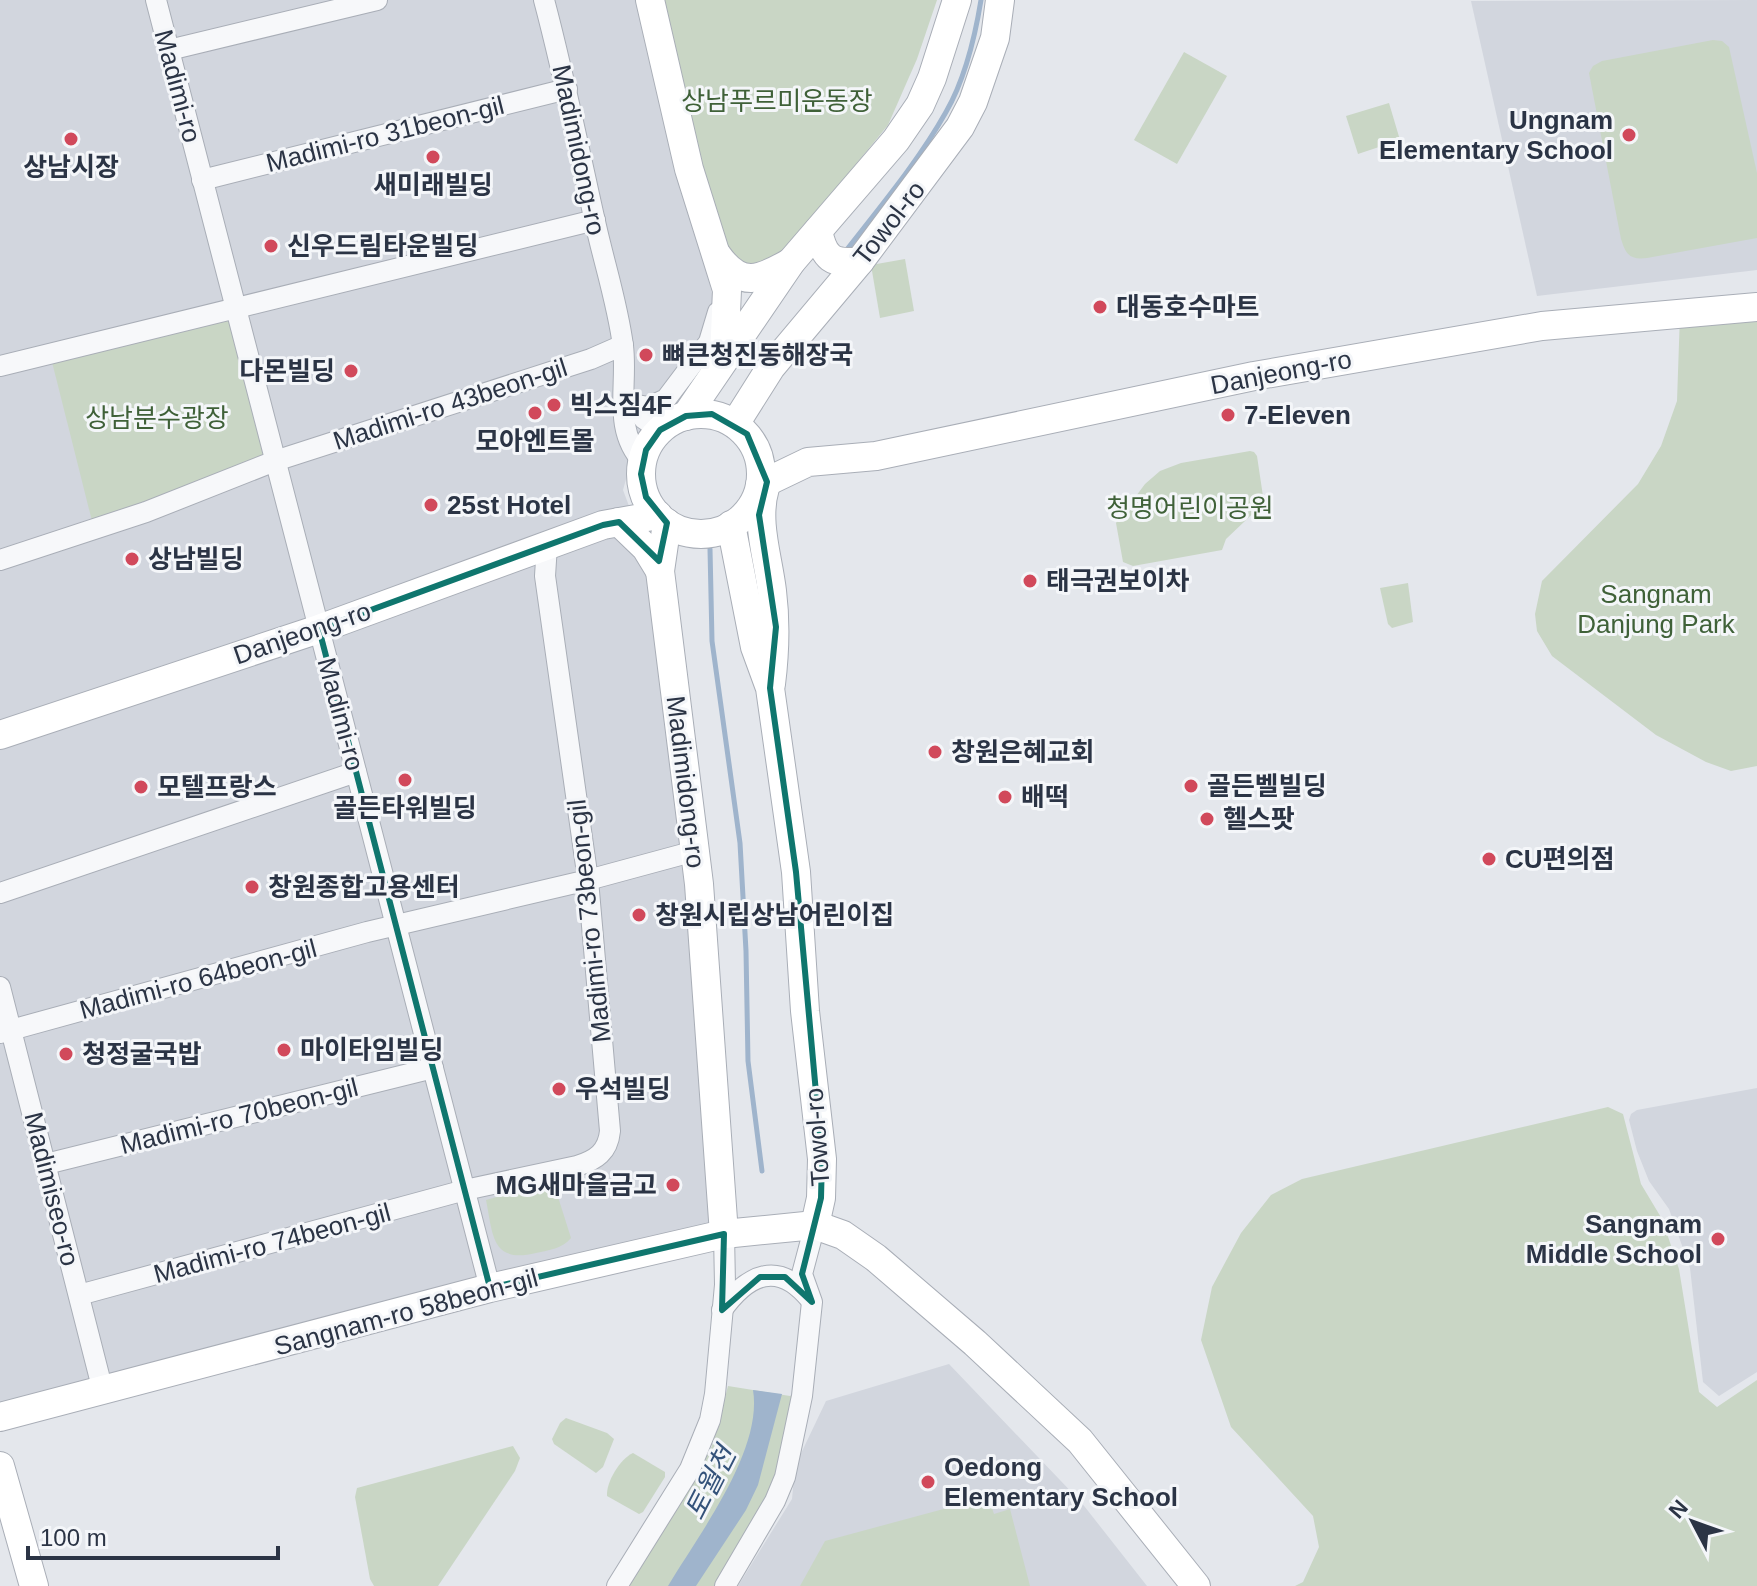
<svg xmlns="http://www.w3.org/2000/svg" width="1757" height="1586" font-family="Helvetica,'Noto Sans KR',sans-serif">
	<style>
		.built { fill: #d2d6de }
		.green { fill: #c9d6c5 }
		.water { fill: #9fb4cc }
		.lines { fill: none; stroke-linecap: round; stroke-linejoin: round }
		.stream { stroke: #9fb4cc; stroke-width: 5 }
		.street-casing { stroke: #a9aeb7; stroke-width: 22 }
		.secondary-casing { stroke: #a9aeb7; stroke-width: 30 }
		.street { stroke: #f7f8fa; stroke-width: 20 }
		.secondary { stroke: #fff; stroke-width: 28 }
		.marked { fill: none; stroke: #0f766e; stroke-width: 6; stroke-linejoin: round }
		.poi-dot { fill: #d1495b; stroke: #f4f6f9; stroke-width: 3 }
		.labels { text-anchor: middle; stroke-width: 6; stroke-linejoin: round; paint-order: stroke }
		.street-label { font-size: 26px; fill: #2b3445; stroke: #f4f6f9 }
		.park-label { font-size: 26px; fill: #3f6138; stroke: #f4f6f9 }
		.poi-label { font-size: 26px; font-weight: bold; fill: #2b3445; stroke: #f4f6f9; text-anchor: start }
		.water-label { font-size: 28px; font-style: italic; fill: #34527a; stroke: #f4f6f9 }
	</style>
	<rect width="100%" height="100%" fill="#e4e7ec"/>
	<!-- built -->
	<g class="built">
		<polygon points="0,0 644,0 719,324 710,364 662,428 630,465 623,490 632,514 643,528 686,821 716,1228 0,1415"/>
		<polygon points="1757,0 1757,270 1537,296 1471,1"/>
		<polygon points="1757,1088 1757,1372 1719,1396 1703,1382 1690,1268 1669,1209 1649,1181 1637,1151 1629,1120 1631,1114 1637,1110"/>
		<polygon points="949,1364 1081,1502 1147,1586 738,1586 792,1499 795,1466 826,1401"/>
	</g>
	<!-- green -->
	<g class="green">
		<polygon points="650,0 937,0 917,59 888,125 777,261 733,268"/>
		<path d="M1713 40 1722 41 1729 47 1757 173V238L1647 258C1630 260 1626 255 1621 239L1589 73 1593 66 1602 61Z"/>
		<polygon points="1184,52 1227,76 1177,164 1134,140"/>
		<polygon points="1389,103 1400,140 1358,154 1346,116"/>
		<polygon points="905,259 914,311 880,318 871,265"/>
		<polygon points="1757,307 1757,766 1731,771 1706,762 1656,735 1552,656 1537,631 1535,614 1542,581 1638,484 1661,446 1677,401 1680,314"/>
		<polygon points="236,310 275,461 94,529 50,354"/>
		<polygon points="1250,451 1254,452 1257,456 1264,503 1226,539 1222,550 1133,566 1123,562 1116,523 1145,484 1160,471 1181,463"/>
		<polygon points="1408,583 1413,622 1392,628 1388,624 1380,588"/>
		<polygon points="1608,1107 1623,1114 1641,1184 1662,1219 1679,1269 1699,1392 1717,1407 1757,1380 1757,1586 1295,1586 1303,1582 1319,1547 1313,1516 1231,1427 1201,1340 1212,1287 1241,1233 1271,1195 1302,1179"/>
		<path d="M553 1181 571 1238C562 1249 549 1250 536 1253 491 1264 493 1234 486 1200Z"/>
		<polygon points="728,1386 790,1396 794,1394 789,1440 771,1491 716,1586 627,1586 712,1446"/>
		<polygon points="566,1418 607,1433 614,1439 603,1467 596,1473 554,1444 552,1439 560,1423"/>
		<polygon points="513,1446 520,1458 515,1471 438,1586 374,1586 370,1579 355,1497 357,1488"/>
		<path d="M633 1453 665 1472V1477L643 1512 639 1514 607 1496C606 1482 620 1459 633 1453Z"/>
		<polygon points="988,1497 994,1514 1010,1509 1030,1586 800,1586 825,1541"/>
	</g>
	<!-- water -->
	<path class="water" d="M753 1390 782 1394 758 1485 746 1510 696 1586H668C699 1534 763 1451 753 1390Z"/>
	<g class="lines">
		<!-- stream -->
		<g class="stream">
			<path d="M845 252C880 207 918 162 946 112 965 79 975 37 981 0"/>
			<polyline points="710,549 712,641 740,843 746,951 748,1061 762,1171"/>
		</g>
		<defs>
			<g id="street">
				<polyline points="156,0 490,1288"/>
				<path d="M544 0C564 75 579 151 596 226 605 266 618 306 623 346 628 386 612 429 643 462"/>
				<polyline points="169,50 377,0"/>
				<polyline points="202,180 567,89"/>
				<polyline points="0,366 595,220"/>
				<polyline points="629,401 644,419 660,430"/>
				<polyline points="631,404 649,407 666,399 709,342 718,312"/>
				<polyline points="0,560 146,512 275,461 591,359 623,345"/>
				<polyline points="0,893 356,772"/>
				<polyline points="0,987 103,1391"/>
				<polyline points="0,1033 367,932 588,880 695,851"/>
				<polyline points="46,1164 433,1068"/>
				<path d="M79 1295 465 1190 577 1166C596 1160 608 1152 610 1131L588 880 545 576 547 545"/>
				<path d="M722 1310C748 1274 778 1260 810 1299"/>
				<polyline points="617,1586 690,1469 710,1420 715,1394 725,1285 724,1234"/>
				<polyline points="725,1586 775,1501 785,1477 802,1396 812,1302 802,1274 815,1225"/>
			</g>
			<g id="secondary">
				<polyline points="650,0 689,169 727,290 724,357"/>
				<path d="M818 231C824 258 832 265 860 261"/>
				<path d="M717 255C741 289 760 280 791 262"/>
				<circle cx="701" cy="474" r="60"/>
				<polyline points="686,416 791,262 896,140 920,105 932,78 957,0"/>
				<polyline points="735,424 771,367 860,261 960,127 973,102 995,38 1000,0"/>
				<polyline points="760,485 808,462 876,456 1254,376 1542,326 1757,307"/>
				<path d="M765 488C755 521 768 557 772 591 776 623 775 652 771 684"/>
				<polyline points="619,522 646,548 660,571"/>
				<polyline points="667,523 660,571 699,884 724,1234"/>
				<polyline points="731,525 755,647 770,688 796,872 805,1011 822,1159 821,1198 815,1225"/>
				<polyline points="0,735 319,629 603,525 658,515"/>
				<polyline points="0,1417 490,1288 724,1234 815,1225 843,1235 876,1258 975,1343 1080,1441 1196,1586"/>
				<polyline points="0,1466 34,1586"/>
			</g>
		</defs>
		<!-- street casing -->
		<use href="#street" class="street-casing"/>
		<!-- secondary casing -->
		<use href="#secondary" class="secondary-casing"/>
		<!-- street -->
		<use href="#street" class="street"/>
		<!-- secondary -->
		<use href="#secondary" class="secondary"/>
	</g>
	<!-- marked area -->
	<path class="marked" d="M712 414 747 434 767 482 759 515 776 627 770 688 796 872 822 1159 821 1198 802 1274 812 1302 785 1277H760L722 1310 724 1234 490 1288 319 629 603 525 619 522 659 561 667 523 646 497 641 474 646 450 660 430 686 416Z"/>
	<!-- markers -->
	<g class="poi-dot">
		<circle cx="1629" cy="135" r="8"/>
		<circle cx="71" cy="139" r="8"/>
		<circle cx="433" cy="157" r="8"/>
		<circle cx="271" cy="246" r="8"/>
		<circle cx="1100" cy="307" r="8"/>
		<circle cx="646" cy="355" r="8"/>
		<circle cx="351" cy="371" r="8"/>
		<circle cx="554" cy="405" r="8"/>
		<circle cx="535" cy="413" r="8"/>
		<circle cx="1228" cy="415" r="8"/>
		<circle cx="431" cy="505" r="8"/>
		<circle cx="132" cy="559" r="8"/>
		<circle cx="1030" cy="581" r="8"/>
		<circle cx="935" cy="752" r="8"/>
		<circle cx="405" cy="780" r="8"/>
		<circle cx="1191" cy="786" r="8"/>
		<circle cx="141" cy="787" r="8"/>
		<circle cx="1005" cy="797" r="8"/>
		<circle cx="1207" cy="819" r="8"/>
		<circle cx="1489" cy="859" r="8"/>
		<circle cx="252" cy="887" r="8"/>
		<circle cx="639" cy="915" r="8"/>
		<circle cx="284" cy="1050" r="8"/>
		<circle cx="66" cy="1054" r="8"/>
		<circle cx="559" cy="1089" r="8"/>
		<circle cx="673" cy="1185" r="8"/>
		<circle cx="1718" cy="1239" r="8"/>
		<circle cx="928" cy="1482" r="8"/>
	</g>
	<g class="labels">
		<!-- street labels -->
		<g class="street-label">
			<text transform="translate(178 86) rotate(75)" y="9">Madimi-ro</text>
			<text transform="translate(385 134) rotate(-14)" y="9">Madimi-ro 31beon-gil</text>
			<text transform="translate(579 150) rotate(78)" y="9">Madimidong-ro</text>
			<text transform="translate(889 223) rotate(-52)" y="9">Towol-ro</text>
			<text transform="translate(1281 372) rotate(-11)" y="9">Danjeong-ro</text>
			<text transform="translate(450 404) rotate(-18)" y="9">Madimi-ro 43beon-gil</text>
			<text transform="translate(302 633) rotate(-19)" y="9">Danjeong-ro</text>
			<text transform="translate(341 714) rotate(75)" y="9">Madimi-ro</text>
			<text transform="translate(686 782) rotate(83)" y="9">Madimidong-ro</text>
			<text transform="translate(589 921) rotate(-96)" y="9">Madimi-ro 73beon-gil</text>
			<text transform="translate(198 979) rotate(-15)" y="9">Madimi-ro 64beon-gil</text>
			<text transform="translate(239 1116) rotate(-14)" y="9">Madimi-ro 70beon-gil</text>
			<text transform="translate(817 1137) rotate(-94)" y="9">Towol-ro</text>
			<text transform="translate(52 1189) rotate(76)" y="9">Madimiseo-ro</text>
			<text transform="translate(272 1243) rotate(-15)" y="9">Madimi-ro 74beon-gil</text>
			<text transform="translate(406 1312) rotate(-15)" y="9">Sangnam-ro 58beon-gil</text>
		</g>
		<!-- park labels -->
		<g class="park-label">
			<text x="777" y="110">상남푸르미운동장</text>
			<text x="157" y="427">상남분수광장</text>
			<text x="1190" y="517">청명어린이공원</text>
			<text x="1656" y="603">Sangnam<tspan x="1656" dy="30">Danjung Park</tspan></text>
		</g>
		<!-- poi labels -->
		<g class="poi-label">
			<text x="1613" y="129" text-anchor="end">Ungnam<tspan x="1613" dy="30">Elementary School</tspan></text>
			<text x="71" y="176" text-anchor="middle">상남시장</text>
			<text x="433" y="194" text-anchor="middle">새미래빌딩</text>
			<text x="287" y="255">신우드림타운빌딩</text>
			<text x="1116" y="316">대동호수마트</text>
			<text x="662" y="364">뼈큰청진동해장국</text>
			<text x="335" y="380" text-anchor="end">다몬빌딩</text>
			<text x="570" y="414">빅스짐4F</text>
			<text x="1244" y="424">7-Eleven</text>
			<text x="535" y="450" text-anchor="middle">모아엔트몰</text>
			<text x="447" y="514">25st Hotel</text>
			<text x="148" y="568">상남빌딩</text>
			<text x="1046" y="590">태극권보이차</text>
			<text x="951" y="761">창원은혜교회</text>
			<text x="1207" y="795">골든벨빌딩</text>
			<text x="157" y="796">모텔프랑스</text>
			<text x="1021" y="806">배떡</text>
			<text x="405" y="817" text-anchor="middle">골든타워빌딩</text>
			<text x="1223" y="828">헬스팟</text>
			<text x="1505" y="868">CU편의점</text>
			<text x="268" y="896">창원종합고용센터</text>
			<text x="655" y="924">창원시립상남어린이집</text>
			<text x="300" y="1059">마이타임빌딩</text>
			<text x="82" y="1063">청정굴국밥</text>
			<text x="575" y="1098">우석빌딩</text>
			<text x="657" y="1194" text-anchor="end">MG새마을금고</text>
			<text x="1702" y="1233" text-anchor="end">Sangnam<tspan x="1702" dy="30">Middle School</tspan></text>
			<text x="944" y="1476">Oedong<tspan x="944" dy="30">Elementary School</tspan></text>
		</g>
		<!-- water labels -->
		<g class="water-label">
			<text transform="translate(710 1483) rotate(-63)" y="10">토월천</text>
		</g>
	</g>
	<!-- north arrow -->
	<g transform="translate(1693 1522) rotate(311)" stroke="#f4f6f9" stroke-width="6" paint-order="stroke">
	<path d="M0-6L14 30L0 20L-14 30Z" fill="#2b3445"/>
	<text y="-12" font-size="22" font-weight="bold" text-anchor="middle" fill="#2b3445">N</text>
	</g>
	<!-- scale -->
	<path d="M28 1546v12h250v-12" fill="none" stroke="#2b3445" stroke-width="4"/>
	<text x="40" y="1546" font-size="24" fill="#2b3445" stroke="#f4f6f9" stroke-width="6" paint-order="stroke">100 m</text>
</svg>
